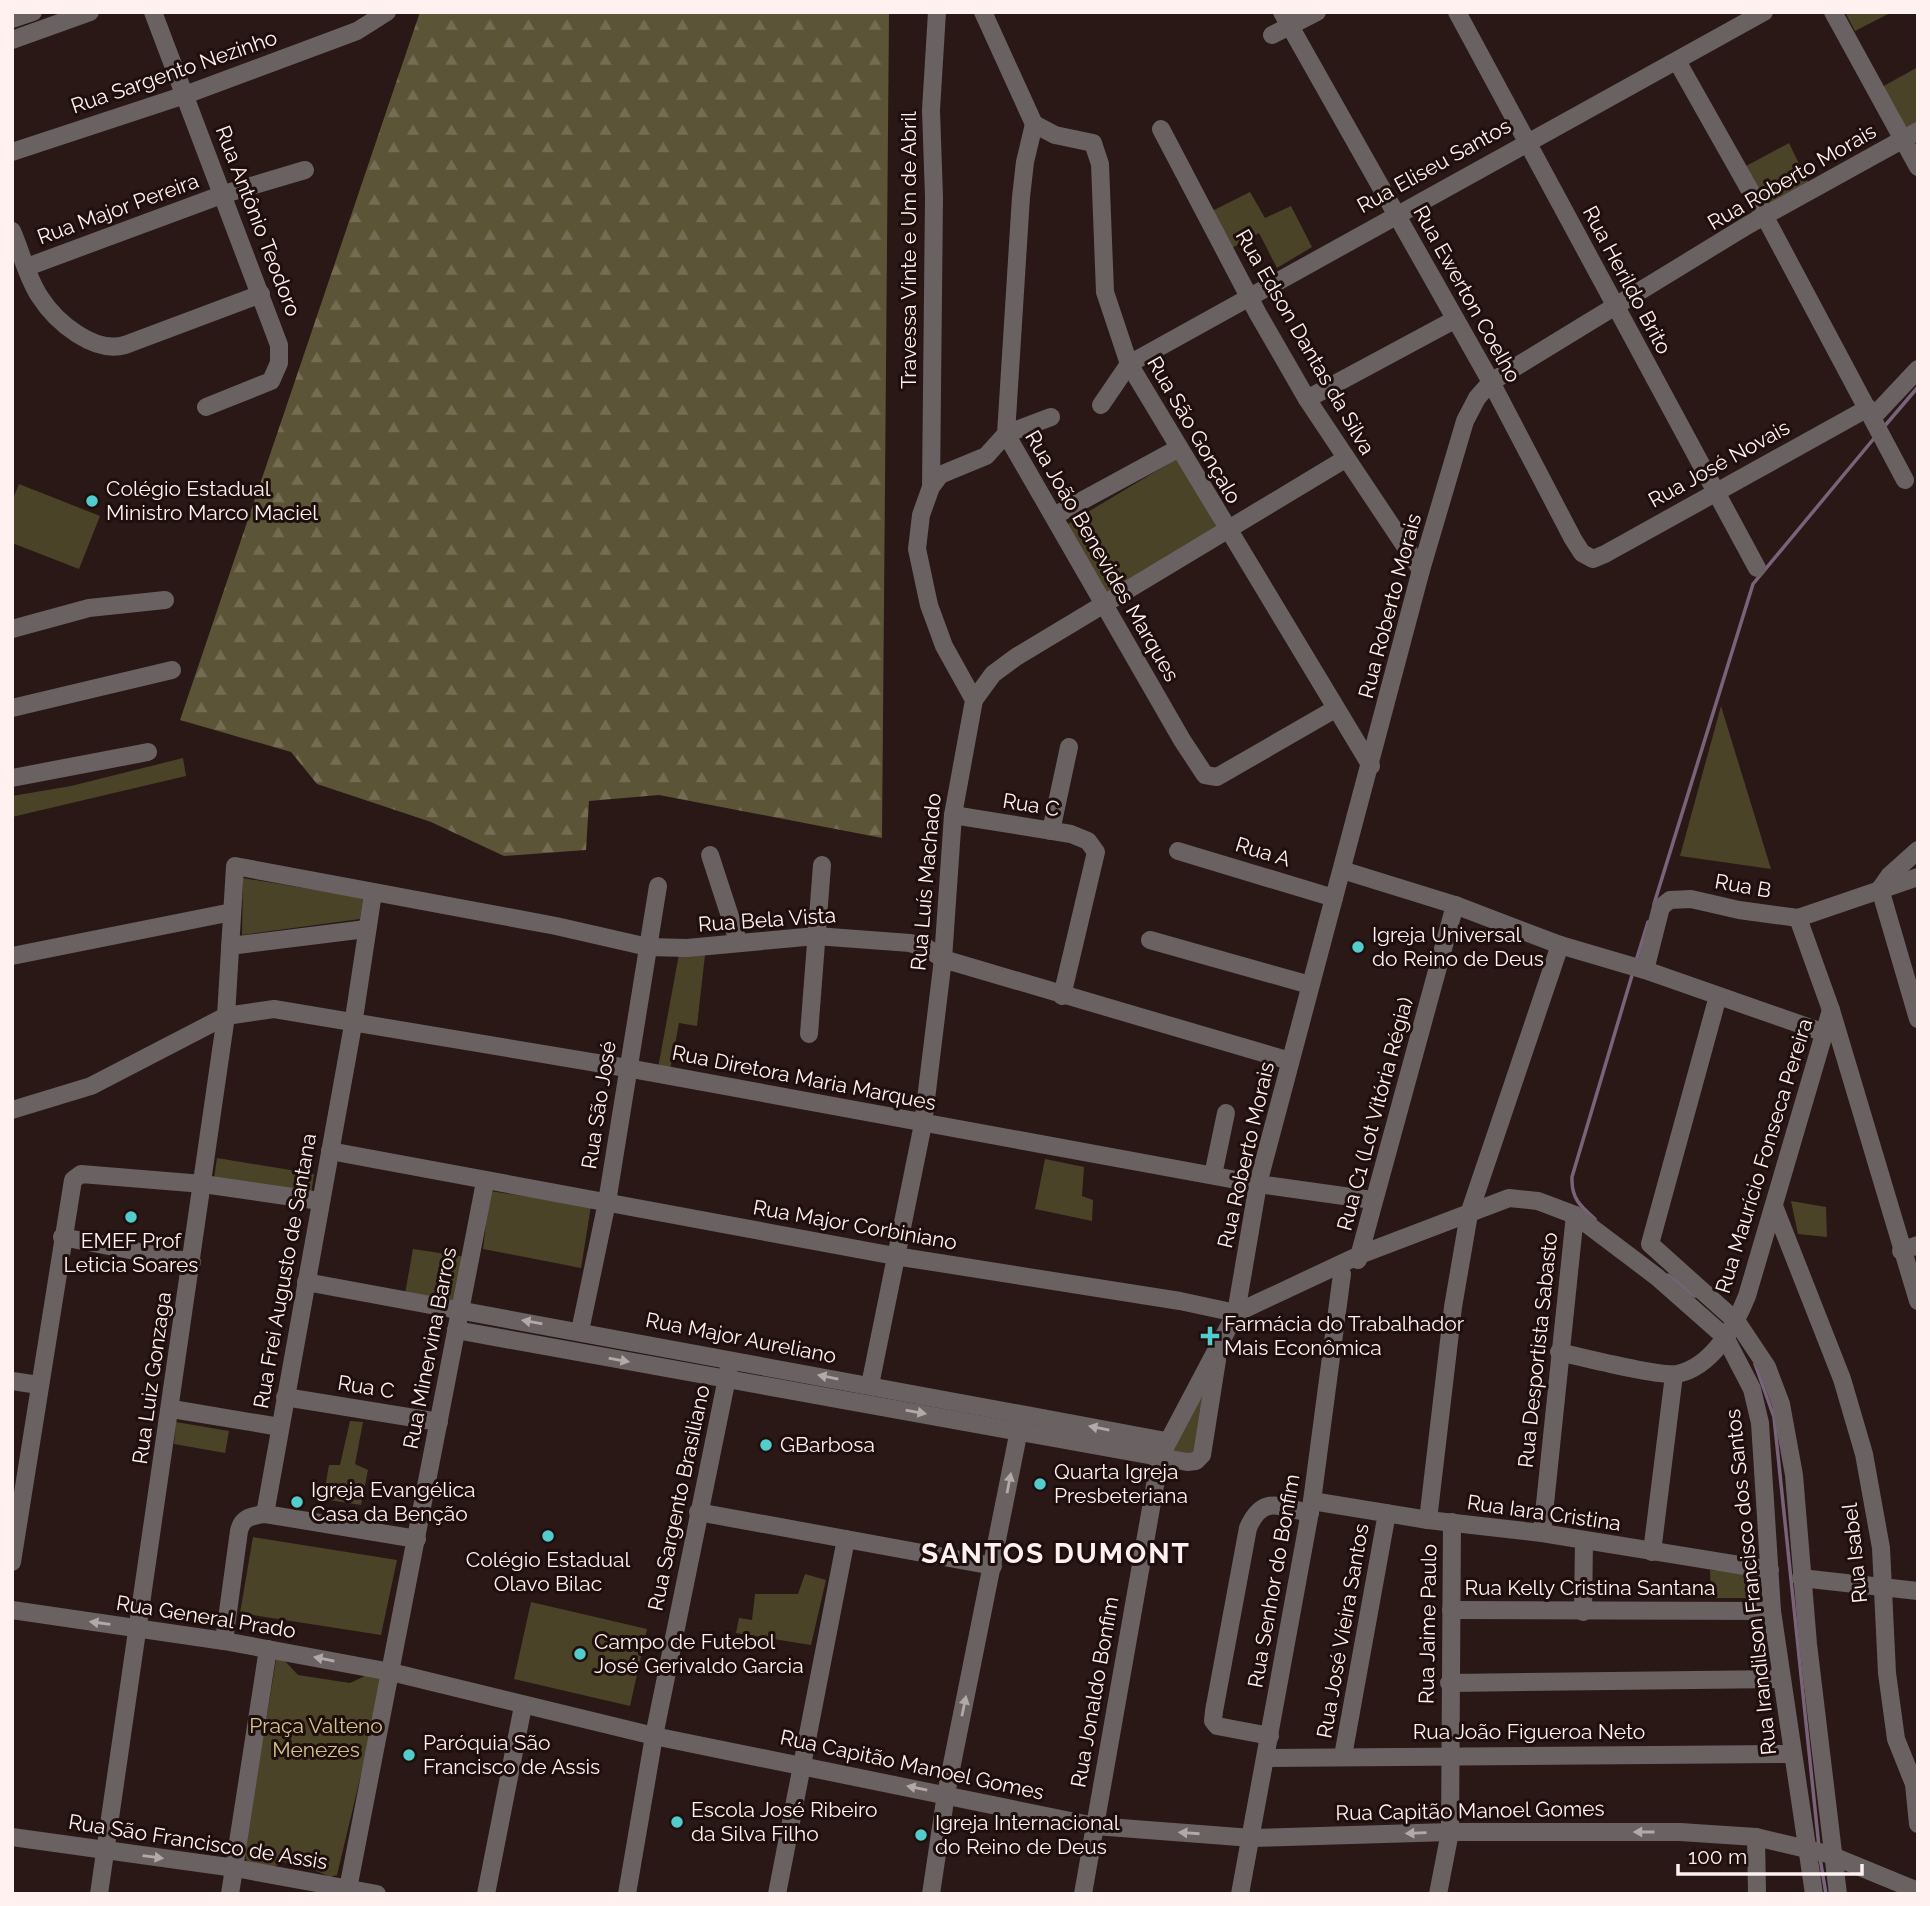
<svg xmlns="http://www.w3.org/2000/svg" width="1930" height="1906" font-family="Raleway,sans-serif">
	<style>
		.green { fill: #4a4328 }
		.forest { fill: url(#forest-firs) }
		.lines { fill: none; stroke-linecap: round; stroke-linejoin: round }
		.stream { stroke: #79637b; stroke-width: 3.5 }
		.minor { stroke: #6a6163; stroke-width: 18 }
		.oneway { fill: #b4a9a9 }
		.poi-dot { fill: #52cdce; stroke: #1f0f0c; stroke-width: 2.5 }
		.labels { text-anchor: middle; stroke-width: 6; stroke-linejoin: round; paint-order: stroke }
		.street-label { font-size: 21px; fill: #fef1ef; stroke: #1f0f0c }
		.poi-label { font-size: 21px; fill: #fef1ef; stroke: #1f0f0c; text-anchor: start }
		.park-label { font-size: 21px; fill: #d2c48c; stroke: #1f0f0c }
		.district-label { font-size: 28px; font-weight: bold; letter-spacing: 2px; fill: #fef1ef; stroke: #1f0f0c }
	</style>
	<defs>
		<pattern id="forest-firs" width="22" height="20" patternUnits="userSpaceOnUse" patternTransform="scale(1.75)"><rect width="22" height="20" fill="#5b5437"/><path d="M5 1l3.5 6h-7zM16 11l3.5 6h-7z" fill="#746d54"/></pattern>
	</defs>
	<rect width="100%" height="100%" fill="#291815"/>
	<!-- green -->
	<g class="green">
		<polygon points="1848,12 1892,12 1855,31 1846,14"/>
		<polygon points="1918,67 1918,121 1905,128 1882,87"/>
		<polygon points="1789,143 1809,184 1769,207 1746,166"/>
		<polygon points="1250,192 1265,218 1291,206 1312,247 1277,268 1259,233 1232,248 1212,211"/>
		<polygon points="1178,458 1217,528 1105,594 1066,525"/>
		<polygon points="19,484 100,516 79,569 12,543 12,501"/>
		<polygon points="1721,706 1771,869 1680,856"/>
		<polygon points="183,758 186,776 12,817 12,796 71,786"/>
		<polygon points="243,878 363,898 360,919 242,935"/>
		<polygon points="679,954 705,955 697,1026 679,1023 670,1070 658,1068"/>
		<polygon points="217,1158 314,1174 311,1194 214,1178"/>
		<polygon points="1045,1159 1084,1167 1082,1196 1093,1200 1092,1221 1035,1209"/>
		<polygon points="490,1191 591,1206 581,1268 483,1249"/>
		<polygon points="1791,1201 1826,1207 1827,1237 1798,1234"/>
		<polygon points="413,1249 466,1257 456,1301 405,1294"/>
		<polygon points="1203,1388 1197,1452 1192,1458 1163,1456"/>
		<polygon points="350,1421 363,1422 355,1464 368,1470 361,1505 323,1499 329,1465 340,1465"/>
		<polygon points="176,1422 229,1431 225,1453 174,1444"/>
		<polygon points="253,1537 397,1560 381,1635 240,1613"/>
		<polygon points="1710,1570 1758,1573 1759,1598 1711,1598"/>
		<polygon points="805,1574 826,1580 811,1645 736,1633 739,1618 752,1620 755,1594 798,1594"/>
		<polygon points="531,1602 647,1629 630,1706 514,1679"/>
		<polygon points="283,1659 298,1675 350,1683 369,1674 380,1676 383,1682 337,1875 330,1877 310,1868 284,1862 271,1868 248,1863 244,1853 276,1660"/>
	</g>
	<!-- forest -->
	<polygon class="forest" points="420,12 889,12 882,838 659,795 589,801 586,850 504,856 431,822 317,784 291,752 180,720"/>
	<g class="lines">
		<!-- stream -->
		<g class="stream">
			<polyline points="1883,428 1918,387"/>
			<polyline points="1654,904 1753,584 1876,436"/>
			<polyline points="1636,961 1648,922"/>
			<path d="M1595 1219C1580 1206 1571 1198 1572 1177L1633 972"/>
			<polyline points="1668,1275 1695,1296"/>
			<polyline points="1755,1364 1774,1417 1819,1847"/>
			<polyline points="1820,1858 1826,1894"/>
		</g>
		<!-- minor -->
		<g class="minor">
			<polyline points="153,12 279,345 279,363 271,381 206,407"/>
			<polyline points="983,12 1034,124"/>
			<polyline points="1282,12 1491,382 1573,539 1582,553 1593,559 1605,554 1868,408"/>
			<polyline points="1457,12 1757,568"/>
			<polyline points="1833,12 1918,167"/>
			<polyline points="12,19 33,12"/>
			<polyline points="1272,35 1317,12"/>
			<polyline points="12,40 90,12"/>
			<polyline points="1677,61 1765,217 1905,480"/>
			<polyline points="1034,124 1025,162 1021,197 1006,434 1182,740 1205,775 1217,777 1335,709"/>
			<polyline points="1034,124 1055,135 1093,143 1100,164 1105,292 1129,364 1371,766"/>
			<polyline points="1161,129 1258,314 1307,399 1421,570"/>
			<polyline points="12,152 185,95 357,31 387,12"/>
			<path d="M12 231C21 251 27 278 40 297 56 322 94 354 125 345L261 294"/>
			<polyline points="27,267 224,194 305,170"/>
			<polyline points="1307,399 1454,320"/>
			<polyline points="1101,405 1129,364 1764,12"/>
			<polyline points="1873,417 1918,369"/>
			<polyline points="931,487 934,197 931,110 937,12"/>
			<polyline points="1054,516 1179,448"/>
			<polyline points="12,629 89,608 165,600"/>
			<polyline points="974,700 993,674 1016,657 1345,459"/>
			<polyline points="12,708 172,670"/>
			<polyline points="12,778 148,752"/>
			<polyline points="953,815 1071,834 1088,841 1096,852 1062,996"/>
			<polyline points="1051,831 1069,747"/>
			<polyline points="1178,851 1334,898"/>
			<polyline points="710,855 738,941"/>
			<polyline points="1342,870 1455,905 1560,945 1645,970 1825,1033"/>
			<polyline points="1880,889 1918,1019"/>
			<polyline points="1880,889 1889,876 1918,850"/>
			<polyline points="1798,918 1831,1010 1918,1301"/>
			<polyline points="1150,940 1310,985"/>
			<polyline points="230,946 366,929"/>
			<polyline points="12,956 232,912"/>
			<polyline points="1645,970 1661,907 1670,900 1691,899 1739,910 1798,918 1918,877"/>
			<polyline points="1718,996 1650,1244 1737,1322 1767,1367 1781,1404 1794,1475 1808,1644 1838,1894"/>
			<polyline points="809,1034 822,865"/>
			<polyline points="12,1110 91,1086 226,1016 274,1009 627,1068 1258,1184 1372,1200"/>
			<polyline points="330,1151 895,1256 1180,1301 1236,1313 1362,1254 1509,1198 1538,1201 1575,1215 1657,1277 1725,1337 1752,1389 1760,1423 1772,1611 1814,1894"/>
			<polyline points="1213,1175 1226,1113"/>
			<polyline points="1774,1206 1842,1379 1864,1454 1881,1548 1887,1673 1896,1739 1914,1784 1918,1824"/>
			<polyline points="62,1237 192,1262"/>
			<polyline points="1901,1251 1918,1245"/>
			<polyline points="1358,1260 1455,905"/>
			<polyline points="306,1282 1166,1441"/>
			<polyline points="456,1330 1187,1462 1196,1461 1202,1455 1217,1360"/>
			<polyline points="580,1331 607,1202 658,886"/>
			<path d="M1559 1352C1581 1357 1661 1377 1677 1374 1712 1367 1735 1326 1747 1296L1831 1010"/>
			<polyline points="12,1381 39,1385"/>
			<polyline points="870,1385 923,1124 943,959 953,815 974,700 944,646 929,605 917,549 921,515 931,487 940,475 986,456 1006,434 1051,417"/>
			<polyline points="285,1397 439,1422"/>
			<polyline points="172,1409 280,1427"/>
			<polyline points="1312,1501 1428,1520 1542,1533 1770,1570"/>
			<polyline points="698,1512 993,1566"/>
			<polyline points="265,1514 353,1025 373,893"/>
			<polyline points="1428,1520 1453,1307 1469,1214 1560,945"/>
			<polyline points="1542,1533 1575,1215"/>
			<polyline points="1652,1552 1674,1375"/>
			<polyline points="12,1562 73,1180 81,1174 203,1184 320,1201"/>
			<polyline points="1801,1578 1918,1591"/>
			<polyline points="12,1610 224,1641 391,1672 654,1736 1095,1826 1252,1838 1450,1832 1680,1832 1756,1837 1828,1854 1918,1891"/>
			<polyline points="1451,1610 1772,1611"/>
			<polyline points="1583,1612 1584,1541"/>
			<path d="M224 1641 239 1531C242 1517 252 1516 265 1514L417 1539"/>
			<polyline points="1449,1683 1781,1679"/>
			<path d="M1270 1736 1217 1726 1213 1721 1214 1711 1248 1528C1263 1494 1279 1507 1310 1513"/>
			<polyline points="1343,1756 1387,1513"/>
			<polyline points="1267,1758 1791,1754"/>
			<polyline points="12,1837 235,1868 377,1894"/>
			<polyline points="1756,1837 1757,1894"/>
			<polyline points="99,1894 226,1016 235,866 556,926 648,947 687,948 816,936 910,943 927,948 943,959 1290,1061"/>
			<polyline points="230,1894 268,1649"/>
			<polyline points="347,1894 485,1182"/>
			<polyline points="486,1894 523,1706"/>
			<polyline points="627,1894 654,1736 729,1368"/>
			<polyline points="777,1894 846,1539"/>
			<polyline points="931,1894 946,1794 1019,1430"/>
			<polyline points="1083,1894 1160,1457 1236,1313 1258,1184 1421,570 1465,421 1477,398 1491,382 1748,225 1918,131"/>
			<polyline points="1240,1894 1312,1501 1342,1274"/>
			<polyline points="1438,1894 1450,1832 1452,1522"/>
		</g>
	</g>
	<!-- one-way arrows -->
	<defs><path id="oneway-solid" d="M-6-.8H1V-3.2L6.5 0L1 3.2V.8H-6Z" transform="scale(1.75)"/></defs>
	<g class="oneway">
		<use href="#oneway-solid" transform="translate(532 1322) rotate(-170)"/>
		<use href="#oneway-solid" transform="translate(619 1360) rotate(10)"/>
		<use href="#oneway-solid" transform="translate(828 1377) rotate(-169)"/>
		<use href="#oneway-solid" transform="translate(916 1412) rotate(10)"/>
		<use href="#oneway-solid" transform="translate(1099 1428) rotate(-169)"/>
		<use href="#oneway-solid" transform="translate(1009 1483) rotate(-79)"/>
		<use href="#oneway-solid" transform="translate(100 1623) rotate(-172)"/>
		<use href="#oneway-solid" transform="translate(324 1659) rotate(-169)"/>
		<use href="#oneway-solid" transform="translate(964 1706) rotate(-78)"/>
		<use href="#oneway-solid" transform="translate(917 1788) rotate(-168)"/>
		<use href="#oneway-solid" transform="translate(1644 1832) rotate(-180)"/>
		<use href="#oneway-solid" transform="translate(1189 1833) rotate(-176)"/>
		<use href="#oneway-solid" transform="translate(1416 1833) rotate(178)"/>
		<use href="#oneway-solid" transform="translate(153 1857) rotate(7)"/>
	</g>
	<!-- markers -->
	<g class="poi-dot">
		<circle cx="92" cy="501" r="7"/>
		<circle cx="1358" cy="947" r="7"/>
		<circle cx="131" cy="1217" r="7"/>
		<path d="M1206.5 1325.5h7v7h7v7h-7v7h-7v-7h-7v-7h7z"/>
		<circle cx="766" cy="1445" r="7"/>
		<circle cx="1040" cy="1484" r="7"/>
		<circle cx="297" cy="1502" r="7"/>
		<circle cx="548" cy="1536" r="7"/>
		<circle cx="580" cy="1654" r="7"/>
		<circle cx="409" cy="1755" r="7"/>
		<circle cx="677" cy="1822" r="7"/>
		<circle cx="921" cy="1835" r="7"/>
	</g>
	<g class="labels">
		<!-- street labels -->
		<g class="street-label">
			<text transform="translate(174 72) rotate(-19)" y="7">Rua Sargento Nezinho</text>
			<text transform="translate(1434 166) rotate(-29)" y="7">Rua Eliseu Santos</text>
			<text transform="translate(1792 177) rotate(-30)" y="7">Rua Roberto Morais</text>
			<text transform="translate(118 209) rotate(-20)" y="7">Rua Major Pereira</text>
			<text transform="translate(258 221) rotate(69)" y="7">Rua Antônio Teodoro</text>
			<text transform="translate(909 250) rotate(-90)" y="7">Travessa Vinte e Um de Abril</text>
			<text transform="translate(1627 280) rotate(62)" y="7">Rua Herildo Brito</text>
			<text transform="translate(1467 294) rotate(61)" y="7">Rua Ewerton Coelho</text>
			<text transform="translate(1305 342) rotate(60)" y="7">Rua Edson Dantas da Silva</text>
			<text transform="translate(1194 430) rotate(60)" y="7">Rua São Gonçalo</text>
			<text transform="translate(1719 464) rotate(-29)" y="7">Rua José Novais</text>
			<text transform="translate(1102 556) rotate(60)" y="7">Rua João Benevides Marques</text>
			<text transform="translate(1390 606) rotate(-75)" y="7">Rua Roberto Morais</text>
			<text transform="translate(1031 805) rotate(9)" y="7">Rua C</text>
			<text transform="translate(1263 852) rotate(17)" y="7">Rua A</text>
			<text transform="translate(926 882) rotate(-85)" y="7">Rua Luís Machado</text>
			<text transform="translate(1743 886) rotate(10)" y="7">Rua B</text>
			<text transform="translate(767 920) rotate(-4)" y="7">Rua Bela Vista</text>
			<text transform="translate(804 1078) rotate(11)" y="7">Rua Diretora Maria Marques</text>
			<text transform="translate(599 1105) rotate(-81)" y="7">Rua São José</text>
			<text transform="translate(1375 1114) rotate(-75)" y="7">Rua C1 (Lot Vitória Régia)</text>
			<text transform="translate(1246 1155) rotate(-77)" y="7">Rua Roberto Morais</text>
			<text transform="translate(1764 1156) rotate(-73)" y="7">Rua Maurício Fonseca Pereira</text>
			<text transform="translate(855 1225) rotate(10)" y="7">Rua Major Corbiniano</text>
			<text transform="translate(285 1271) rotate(-80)" y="7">Rua Frei Augusto de Santana</text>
			<text transform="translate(741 1338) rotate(11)" y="7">Rua Major Aureliano</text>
			<text transform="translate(430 1348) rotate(-79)" y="7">Rua Minervina Barros</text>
			<text transform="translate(1538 1350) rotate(-84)" y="7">Rua Desportista Sabasto</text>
			<text transform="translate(152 1378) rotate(-82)" y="7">Rua Luiz Gonzaga</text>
			<text transform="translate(366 1387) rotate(9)" y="7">Rua C</text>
			<text transform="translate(679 1498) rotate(-78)" y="7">Rua Sargento Brasiliano</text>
			<text transform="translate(1544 1513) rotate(8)" y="7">Rua Iara Cristina</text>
			<text transform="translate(1855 1553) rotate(-96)" y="7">Rua Isabel</text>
			<text transform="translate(1274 1581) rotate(-80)" y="7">Rua Senhor do Bonfim</text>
			<text transform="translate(1751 1582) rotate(-96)" y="7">Rua Irandilson Francisco dos Santos</text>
			<text x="1590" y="1595">Rua Kelly Cristina Santana</text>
			<text transform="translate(206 1617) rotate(9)" y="7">Rua General Prado</text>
			<text transform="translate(1428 1624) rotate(-89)" y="7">Rua Jaime Paulo</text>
			<text transform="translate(1343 1631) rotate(-80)" y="7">Rua José Vieira Santos</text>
			<text transform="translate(1095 1692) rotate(-80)" y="7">Rua Jonaldo Bonfim</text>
			<text x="1529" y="1739">Rua João Figueroa Neto</text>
			<text transform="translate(912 1765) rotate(12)" y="7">Rua Capitão Manoel Gomes</text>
			<text transform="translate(1470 1811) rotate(-1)" y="7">Rua Capitão Manoel Gomes</text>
			<text transform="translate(198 1842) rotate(9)" y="7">Rua São Francisco de Assis</text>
		</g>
		<!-- poi labels -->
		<g class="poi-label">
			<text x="106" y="496">Colégio Estadual<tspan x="106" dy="24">Ministro Marco Maciel</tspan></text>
			<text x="1372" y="942">Igreja Universal<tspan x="1372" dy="24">do Reino de Deus</tspan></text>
			<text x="131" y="1248" text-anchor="middle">EMEF Prof<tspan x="131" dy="24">Leticia Soares</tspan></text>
			<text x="1224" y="1331">Farmácia do Trabalhador<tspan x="1224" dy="24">Mais Econômica</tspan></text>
			<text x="780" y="1452">GBarbosa</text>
			<text x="1054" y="1479">Quarta Igreja<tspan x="1054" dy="24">Presbeteriana</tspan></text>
			<text x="311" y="1497">Igreja Evangélica<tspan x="311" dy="24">Casa da Benção</tspan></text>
			<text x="548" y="1567" text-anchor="middle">Colégio Estadual<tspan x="548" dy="24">Olavo Bilac</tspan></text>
			<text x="594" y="1649">Campo de Futebol<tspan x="594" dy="24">José Gerivaldo Garcia</tspan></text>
			<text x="423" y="1750">Paróquia São<tspan x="423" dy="24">Francisco de Assis</tspan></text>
			<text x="691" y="1817">Escola José Ribeiro<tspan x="691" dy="24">da Silva Filho</tspan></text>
			<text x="935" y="1830">Igreja Internacional<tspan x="935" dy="24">do Reino de Deus</tspan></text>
		</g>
		<!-- park labels -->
		<g class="park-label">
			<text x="316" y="1733">Praça Valteno<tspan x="316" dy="24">Menezes</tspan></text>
		</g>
		<!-- district labels -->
		<g class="district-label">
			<text x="1056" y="1563">SANTOS DUMONT</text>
		</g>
	</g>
	<!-- border -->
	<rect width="1930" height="1906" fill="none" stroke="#fef1ef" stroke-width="28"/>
	<!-- scale -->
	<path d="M1678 1864v10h184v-10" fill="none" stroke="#fef1ef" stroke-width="3.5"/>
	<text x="1688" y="1864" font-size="21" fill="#fef1ef" stroke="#1f0f0c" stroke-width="5" paint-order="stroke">100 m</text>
</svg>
